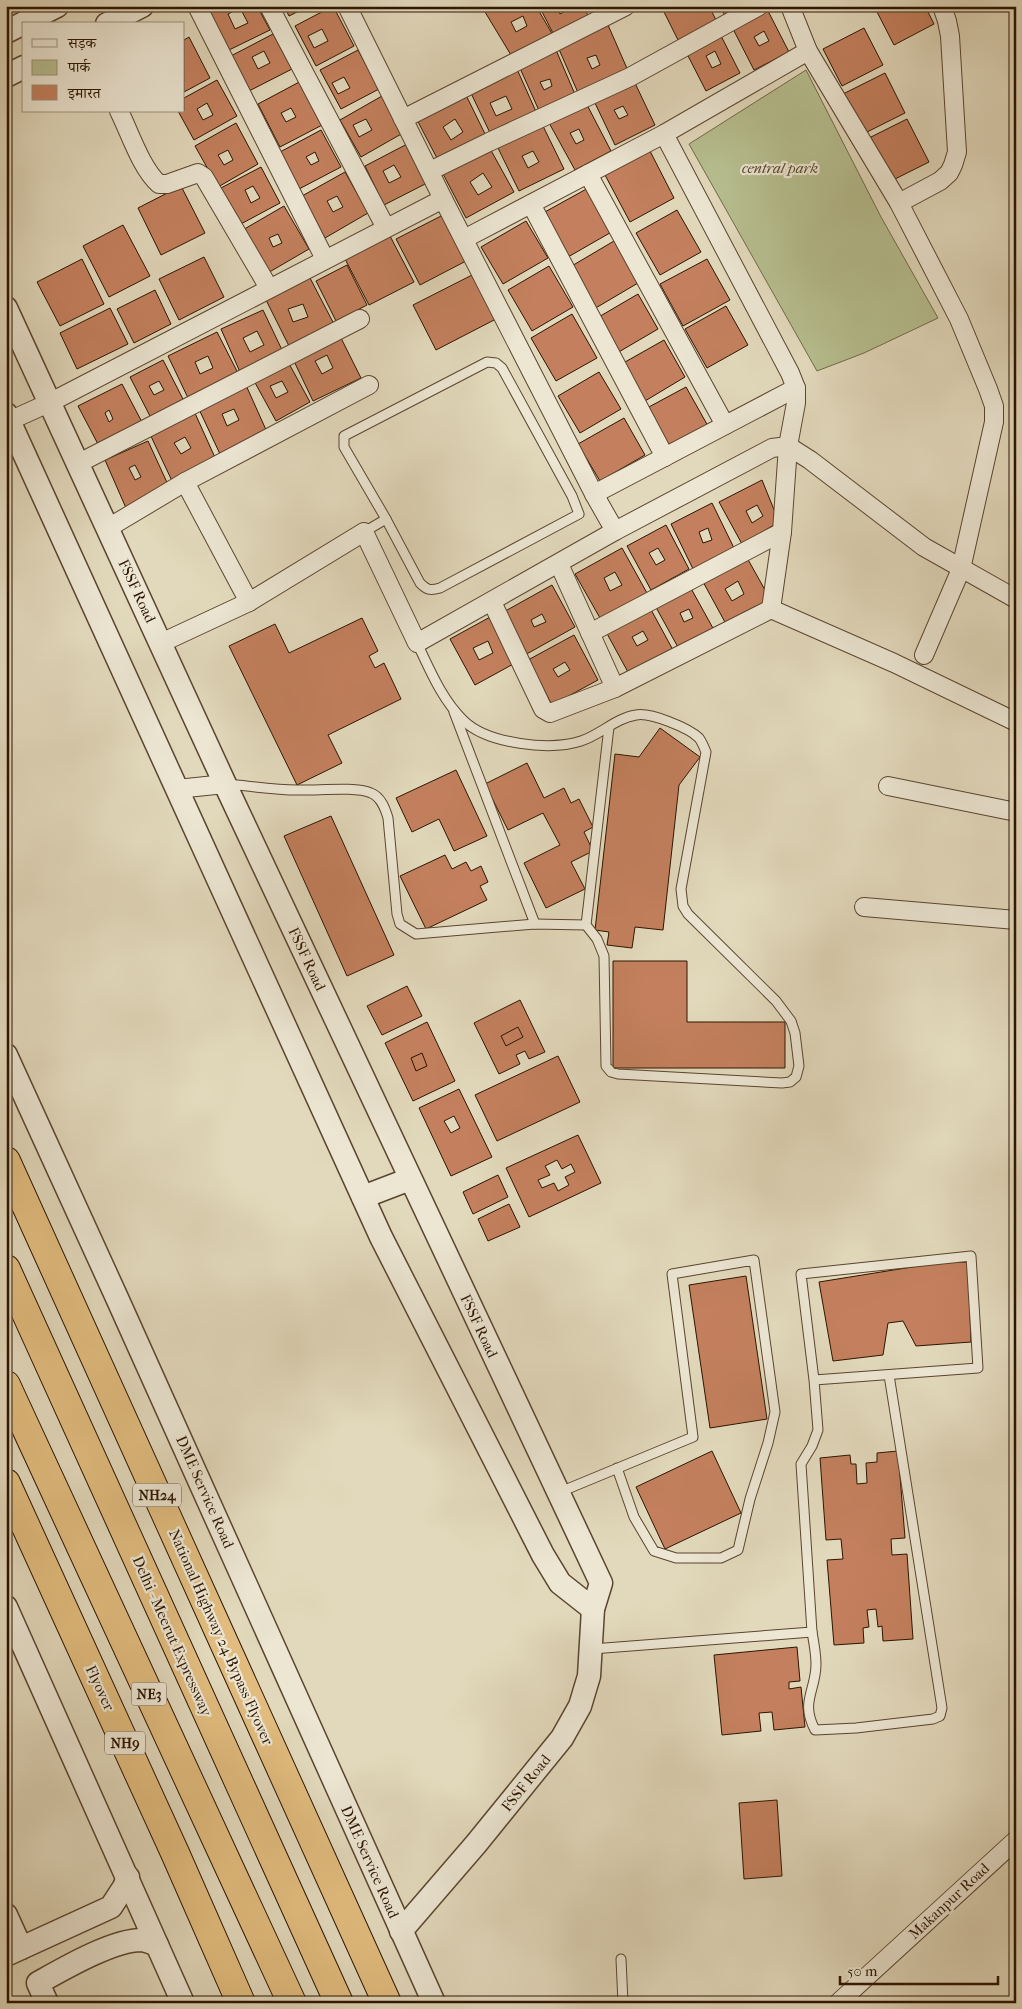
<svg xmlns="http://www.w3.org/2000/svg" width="1022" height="2009" font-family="'IM FELL French Canon','Noto Serif Devanagari',serif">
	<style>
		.green { fill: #b6be8f; stroke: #716948 }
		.building { fill: #c4805e; stroke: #2c1400; fill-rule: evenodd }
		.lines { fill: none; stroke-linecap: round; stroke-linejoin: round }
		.service-casing { stroke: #5a452f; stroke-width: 11 }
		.minor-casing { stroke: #5a452f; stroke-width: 20 }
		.tertiary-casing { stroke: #5a452f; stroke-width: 25 }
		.trunk-casing { stroke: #2c1400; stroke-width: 30 }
		.motorway-casing { stroke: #2c1400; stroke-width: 30 }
		.service { stroke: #ece6d3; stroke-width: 9 }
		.minor { stroke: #ece6d3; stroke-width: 18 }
		.tertiary { stroke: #ece6d3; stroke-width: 22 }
		.trunk { stroke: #e1bc7e; stroke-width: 28 }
		.motorway { stroke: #e1bc7e; stroke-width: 28 }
		.labels { text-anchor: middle; stroke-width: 4.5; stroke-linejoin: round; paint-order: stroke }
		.shield { fill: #ece6d3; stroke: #66533f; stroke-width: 1 }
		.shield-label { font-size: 14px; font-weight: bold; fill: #2c1400 }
		.park-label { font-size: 15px; font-style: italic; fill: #55472b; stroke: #ece6d3 }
		.street-label { font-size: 15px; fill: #2c1400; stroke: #ece6d3 }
	</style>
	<rect width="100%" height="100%" fill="#e2d9bc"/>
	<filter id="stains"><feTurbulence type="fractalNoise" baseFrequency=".004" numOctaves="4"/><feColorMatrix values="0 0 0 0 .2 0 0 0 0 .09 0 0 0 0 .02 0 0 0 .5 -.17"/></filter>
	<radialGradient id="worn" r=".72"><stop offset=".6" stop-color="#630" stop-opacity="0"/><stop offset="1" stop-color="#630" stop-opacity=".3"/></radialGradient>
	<!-- green -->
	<polygon class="green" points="806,70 881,217 938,318 864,353 817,371 689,144"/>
	<!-- building -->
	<g class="building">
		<path d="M206 6H257L270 30 229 50ZM240 8 248 23 235 29 228 14Z"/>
		<polygon points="284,6 309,6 289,16"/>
		<path d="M333 6 354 46 316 66 295 26ZM322 29 328 41 314 48 308 36Z"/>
		<path d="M495 6H536L554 37 514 60 485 12ZM523 16 527 26 516 32 511 22Z"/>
		<polygon points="539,6 556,6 560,14 571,8 570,6 583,6 590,19 555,37"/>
		<polygon points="661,6 683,6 686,12 695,8 695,6 709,6 716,20 678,40"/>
		<polygon points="720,6 744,6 725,16"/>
		<polygon points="874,6 925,6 934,24 894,45"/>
		<path d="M767 9 789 52 754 70 732 27ZM764 31 769 41 759 46 754 37Z"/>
		<path d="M608 25 629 73 579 95 558 47ZM596 55 600 65 592 69 587 58Z"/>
		<polygon points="864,28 883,65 842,86 823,49"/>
		<path d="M719 32 740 73 706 91 685 50ZM715 51 721 64 712 68 706 56Z"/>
		<path d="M273 34 292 69 247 92 229 57ZM264 51 270 63 258 69 252 57Z"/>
		<polygon points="189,37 210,78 184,92 184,40"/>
		<path d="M358 50 379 89 341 109 320 70ZM344 77 350 88 338 94 332 83Z"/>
		<path d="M556 50 577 99 541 115 519 66ZM550 79 552 86 544 90 540 82Z"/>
		<path d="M516 67 538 116 492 137 469 89ZM506 96 512 109 496 116 490 103Z"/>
		<polygon points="885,73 905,113 863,134 843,94"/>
		<path d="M217 80 237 116 194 140 178 111H184V98ZM207 103 213 115 203 120 197 109Z"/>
		<path d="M303 80 326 123 280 147 258 104ZM291 108 296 117 286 122 281 113Z"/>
		<path d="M634 81 655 125 615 145 594 101ZM623 106 628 115 619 119 614 110Z"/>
		<path d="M464 91 487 138 439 162 415 116ZM455 119 463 132 451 140 443 127Z"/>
		<path d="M382 96 403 133 361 157 340 120ZM366 119 372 130 359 137 353 125Z"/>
		<path d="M585 101 611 151 575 170 548 121ZM579 129 584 140 576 144 570 133Z"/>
		<polygon points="907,119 929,162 887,183 865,140"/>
		<path d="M236 123 258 164 218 187 195 146ZM228 150 233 160 224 165 218 155Z"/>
		<path d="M542 124 564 169 519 191 497 146ZM533 151 539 162 528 168 522 156Z"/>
		<path d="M321 130 341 167 299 189 280 152ZM315 152 319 161 311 165 306 157Z"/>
		<path d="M411 142 431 181 384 205 365 166ZM394 165 401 177 389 183 383 171Z"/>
		<path d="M488 145 514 192 466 218 441 170ZM483 173 492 187 478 195 470 182Z"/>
		<polygon points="650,151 674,198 630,222 605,175"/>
		<path d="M261 167 280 203 239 225 219 189ZM253 186 260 198 251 203 245 190Z"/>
		<path d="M345 172 368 213 325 238 302 196ZM337 196 343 207 333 212 327 201Z"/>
		<polygon points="181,186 205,233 161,255 138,208"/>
		<polygon points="590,187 615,230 568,257 543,213"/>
		<path d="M284 206 309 249 266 274 241 231ZM278 234 282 243 273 247 269 238Z"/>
		<polygon points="677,210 701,252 660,275 636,233"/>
		<polygon points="443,215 466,261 420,285 396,239"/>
		<polygon points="526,221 548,258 503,284 481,247"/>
		<polygon points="123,225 150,276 109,297 83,246"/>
		<polygon points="390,236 414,282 369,305 345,259"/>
		<polygon points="614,241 638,283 594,309 570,267"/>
		<polygon points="204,257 224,297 179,320 159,279"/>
		<polygon points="82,259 104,304 60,326 37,282"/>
		<polygon points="707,259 730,300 683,326 660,284"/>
		<polygon points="347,265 367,305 336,321 316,281"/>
		<polygon points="549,266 573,307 532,331 508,290"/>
		<polygon points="474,274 496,319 436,350 413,305"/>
		<path d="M310 278 336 328 291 350 266 300ZM303 304 308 317 293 322 288 309Z"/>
		<polygon points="155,290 171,324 134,343 117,309"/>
		<polygon points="638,294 658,329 617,353 597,318"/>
		<polygon points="726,306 748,345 707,368 685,329"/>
		<polygon points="110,308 128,344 77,369 60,333"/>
		<path d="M263 310 283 352 240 372 221 329ZM257 331 264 345 250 352 243 338Z"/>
		<polygon points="572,314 597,358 556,381 531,338"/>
		<path d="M217 332 239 375 189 400 168 356ZM208 356 213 368 200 374 195 362Z"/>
		<path d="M339 334 361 378 313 401 292 357ZM327 355 333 368 322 374 315 361Z"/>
		<polygon points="664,340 685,377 640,404 618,366"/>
		<path d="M163 360 185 403 152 420 130 377ZM159 381 164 390 154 395 149 386Z"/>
		<path d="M287 360 310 402 276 421 253 379ZM282 381 288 392 276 398 270 386Z"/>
		<polygon points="599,372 621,409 580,433 558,396"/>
		<path d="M245 383 267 432 220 454 197 405ZM234 409 239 420 227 426 222 414Z"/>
		<path d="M122 384 144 426 100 448 78 406ZM109 410 113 419 109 422 105 413Z"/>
		<polygon points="686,387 708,426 668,447 647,408"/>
		<path d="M194 411 217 462 173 483 149 432ZM185 437 191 448 181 454 174 443Z"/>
		<polygon points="624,418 645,455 600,481 578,444"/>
		<path d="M148 441 170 489 126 508 105 460ZM135 465 141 477 135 480 129 468Z"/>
		<path d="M762 480 779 522 742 544 719 502ZM757 505 763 516 752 523 746 511Z"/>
		<path d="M712 503 734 548 693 569 671 524ZM708 528 712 540 703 543 699 532Z"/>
		<path d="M666 525 689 569 651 590 627 546ZM658 548 665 560 656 565 649 553Z"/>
		<path d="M622 548 647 593 600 618 575 574ZM615 572 622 585 610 591 604 578Z"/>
		<path d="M746 556 770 599 726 624 702 580ZM738 581 744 594 732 601 725 589Z"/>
		<path d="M688 583 714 630 679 649 653 602ZM689 609 693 618 684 622 680 613Z"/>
		<path d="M552 585 575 627 523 656 500 614ZM542 614 546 622 534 627 531 620Z"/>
		<path d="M649 606 673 650 629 674 605 630ZM643 631 648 640 637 646 632 637Z"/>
		<path d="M492 616 517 662 475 685 450 639ZM488 641 493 653 479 660 473 648Z"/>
		<polygon points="362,618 378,651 369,656 375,668 384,663 401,699 328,735 342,763 297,785 229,646 275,624 289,653"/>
		<path d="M574 635 598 680 552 705 528 660ZM565 662 570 670 558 677 553 669Z"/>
		<polygon points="660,728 700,757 679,785 663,930 635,927 632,948 607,945 609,932 595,930 615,754 639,757"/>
		<polygon points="527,763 544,798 564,788 571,803 579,799 593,827 584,832 593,851 571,862 585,889 546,908 524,863 560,845 543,813 508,830 485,784"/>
		<polygon points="456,770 487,836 454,851 439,819 412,832 396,798"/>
		<polygon points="331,816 394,955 347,976 284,836"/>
		<polygon points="445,855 452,869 466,862 471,871 481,866 488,882 480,886 487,900 426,929 400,876"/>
		<polygon points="613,961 687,961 687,1022 785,1022 785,1068 613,1068"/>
		<polygon points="407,986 422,1016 382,1035 367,1006"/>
		<polygon points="520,1000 545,1052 529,1059 525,1051 516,1055 520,1064 499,1074 474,1023"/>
		<polygon points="427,1022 455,1081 413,1101 385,1043"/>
		<polygon points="518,1027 523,1037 506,1046 501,1036"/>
		<polygon points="422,1053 427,1066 416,1071 411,1058"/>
		<polygon points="558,1056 580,1102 497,1141 475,1095"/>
		<path d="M459 1089 492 1157 451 1176 419 1108ZM454 1116 460 1128 451 1133 444 1121Z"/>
		<path d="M578 1135 601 1183 529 1217 506 1168ZM557 1160 562 1169 571 1164 575 1172 565 1177 569 1185 558 1191 554 1183 542 1188 538 1180 550 1175 545 1166Z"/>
		<polygon points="498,1175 508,1197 473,1214 463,1192"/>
		<polygon points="509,1204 520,1227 488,1241 478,1219"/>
		<polygon points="968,1258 971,1342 916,1346 903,1321 888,1323 883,1355 833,1361 819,1282"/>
		<polygon points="746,1276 767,1419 710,1428 689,1285"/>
		<polygon points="712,1451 741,1513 665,1549 636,1487"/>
		<polygon points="898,1451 905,1538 891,1539 892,1555 907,1554 913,1639 883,1641 882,1626 878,1627 876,1609 867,1610 869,1627 863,1628 864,1643 834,1645 827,1560 843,1559 841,1539 826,1540 820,1458 850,1455 851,1464 856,1464 857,1484 867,1483 866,1463 877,1462 877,1453"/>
		<polygon points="797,1647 800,1681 789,1682 789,1689 801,1687 805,1727 774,1730 772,1712 759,1713 761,1731 722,1735 714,1655"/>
		<polygon points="777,1800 782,1876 744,1879 739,1803"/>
	</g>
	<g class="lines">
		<defs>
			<g id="service">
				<path d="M487 362 496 363 502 368 572 496 579 514 440 588C430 591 427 590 420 583L386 519 344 447V436Z"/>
				<polyline points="364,532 386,519"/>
				<path d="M417 643C430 670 442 700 464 721 488 744 550 751 581 741 600 735 616 718 636 715 650 712 689 728 699 738 702 742 704 747 706 752L681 889 683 906 688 914 776 1001 791 1021 795 1033 799 1066 796 1077 790 1082 782 1083 618 1074 611 1072 606 1066 604 956 597 939 586 925 609 727"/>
				<polyline points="454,712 535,924"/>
				<path d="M227 784C250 786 274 790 297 790 316 791 355 786 371 793 381 797 385 808 388 818L397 914 400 924 416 934 535 924 586 925"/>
				<polyline points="560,1492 693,1437 672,1274 754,1260 775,1412 768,1443 750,1499 738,1550 721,1558 676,1558 654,1551 634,1517 617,1468"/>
				<path d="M812 1632C814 1643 816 1654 816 1664 816 1691 800 1701 815 1730L856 1728 933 1719 940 1716 942 1708 889 1375"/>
				<polyline points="592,1649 812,1632 801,1464 812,1446 818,1430 814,1380 978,1368 971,1256 801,1274 814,1380"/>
				<polyline points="621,1959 623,2003"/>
			</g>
			<g id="minor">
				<polyline points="197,6 325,259"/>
				<polyline points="269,6 386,228"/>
				<polyline points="790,6 808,51 899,203 959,319 988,389 994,406 994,422 961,569 924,655"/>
				<path d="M119 111C130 133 141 168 159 184H167L198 173 204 177 269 288"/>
				<polyline points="403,119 626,6"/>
				<polyline points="664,134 790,373 796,388 796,403 788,446 782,532 771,609"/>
				<polyline points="430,171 489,142 630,77 759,6"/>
				<polyline points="588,174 725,425"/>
				<polyline points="443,199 594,494 615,531"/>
				<polyline points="899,203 940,181 949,173 953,165 957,152 950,36 947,21 942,6"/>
				<polyline points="531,204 665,457"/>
				<polyline points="464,239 664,134 808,51"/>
				<polyline points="9,421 51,402 443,199 347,6"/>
				<polyline points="79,463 360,319"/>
				<polyline points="185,482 249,602"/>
				<polyline points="594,494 796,388"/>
				<polyline points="108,528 185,482 369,385"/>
				<polyline points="559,564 615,688"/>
				<polyline points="492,602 543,709 550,713 615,688 771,609 894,663 1016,722"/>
				<polyline points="590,633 782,532"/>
				<polyline points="161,643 249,602 364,532 417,643 615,531 772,448 788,446 810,460 924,547 1016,599"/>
				<polyline points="888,786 1016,812"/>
				<polyline points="177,789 225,784"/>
				<polyline points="864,907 1016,920"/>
				<polyline points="838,2003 1016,1840"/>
			</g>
			<g id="tertiary">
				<polyline points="107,24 142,6"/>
				<polyline points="6,32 57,6"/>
				<polyline points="6,76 24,67"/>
				<polyline points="6,308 225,784 601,1583 593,1609 589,1676 580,1706 562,1738 476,1844 401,1931"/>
				<polyline points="6,414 381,1237 543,1555 560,1583 593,1609"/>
				<polyline points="6,1055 117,1298 434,2003"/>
				<polyline points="363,1197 410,1179"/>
				<polyline points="6,1607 183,2003"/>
				<polyline points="6,1915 21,1948"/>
				<polyline points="6,1955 111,1907 124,1887 128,1877"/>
				<path d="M47 2003 38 1983C63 1969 114 1939 143 1940 147 1941 153 1943 157 1945"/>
			</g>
			<g id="trunk">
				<polyline points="6,1161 387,2003"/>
				<polyline points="6,1483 175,1853 241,2003"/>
			</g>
			<g id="motorway">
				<polyline points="6,1269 339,2003"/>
				<polyline points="6,1385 292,2003"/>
			</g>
		</defs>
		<!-- service casing -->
		<use href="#service" class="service-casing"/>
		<!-- minor casing -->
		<use href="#minor" class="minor-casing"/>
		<!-- tertiary casing -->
		<use href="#tertiary" class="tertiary-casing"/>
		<!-- trunk casing -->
		<use href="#trunk" class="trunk-casing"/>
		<!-- motorway casing -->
		<use href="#motorway" class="motorway-casing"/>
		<!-- service -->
		<use href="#service" class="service"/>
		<!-- minor -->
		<use href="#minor" class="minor"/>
		<!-- tertiary -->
		<use href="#tertiary" class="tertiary"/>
		<!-- trunk -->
		<use href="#trunk" class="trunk"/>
		<!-- motorway -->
		<use href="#motorway" class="motorway"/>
	</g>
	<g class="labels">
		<!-- shield labels -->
		<g class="shield">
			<rect x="133" y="1483.5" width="48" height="23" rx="4"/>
			<rect x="131.5" y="1682.5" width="35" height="23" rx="4"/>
			<rect x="105" y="1731.5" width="40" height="23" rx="4"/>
		</g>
		<g class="shield-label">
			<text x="157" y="1500">NH24</text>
			<text x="149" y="1699">NE3</text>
			<text x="125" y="1748">NH9</text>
		</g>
		<!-- park labels -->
		<g class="park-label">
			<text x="780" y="173">central park</text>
		</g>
		<!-- street labels -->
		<g class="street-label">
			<text transform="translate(137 591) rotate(65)" y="5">FSSF Road</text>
			<text transform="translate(307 959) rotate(65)" y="5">FSSF Road</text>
			<text transform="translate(479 1326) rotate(65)" y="5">FSSF Road</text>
			<text transform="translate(205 1492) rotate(66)" y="5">DME Service Road</text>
			<text transform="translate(172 1636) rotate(66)" y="5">Delhi - Meerut Expressway</text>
			<text transform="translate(221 1637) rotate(66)" y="5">National Highway 24 Bypass Flyover</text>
			<text transform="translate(100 1688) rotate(65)" y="5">Flyover</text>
			<text transform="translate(526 1783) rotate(-51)" y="5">FSSF Road</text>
			<text transform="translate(370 1862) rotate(66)" y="5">DME Service Road</text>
			<text transform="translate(949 1901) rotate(-43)" y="5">Makanpur Road</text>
		</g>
	</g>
	<!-- margin -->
	<rect width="1022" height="2009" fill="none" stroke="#e2d9bc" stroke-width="25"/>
	<rect x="8" y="8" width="1007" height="1994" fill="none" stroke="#2c1400" stroke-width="2.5"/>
	<rect x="12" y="12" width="997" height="1984" fill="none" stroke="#2c1400"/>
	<!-- legend -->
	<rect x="22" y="22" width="162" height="90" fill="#ece6d3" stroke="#9f927f"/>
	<rect x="32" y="39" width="25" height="8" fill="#ece6d3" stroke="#9f927f"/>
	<text x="68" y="48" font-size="15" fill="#2c1400">सड़क</text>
	<rect x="32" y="60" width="25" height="15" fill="#b6be8f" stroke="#9f927f"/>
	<text x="68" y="72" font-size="15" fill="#2c1400">पार्क</text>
	<rect x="32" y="85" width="25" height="15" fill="#c4805e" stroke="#9f927f"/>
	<text x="68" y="98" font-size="15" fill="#2c1400">इमारत</text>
	<!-- scale -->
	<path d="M840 1976v8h158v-8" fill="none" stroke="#2c1400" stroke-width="2.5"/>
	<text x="847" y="1976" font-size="15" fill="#2c1400" stroke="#ece6d3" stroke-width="4" paint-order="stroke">50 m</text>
	<rect width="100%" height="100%" filter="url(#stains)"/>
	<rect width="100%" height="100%" fill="url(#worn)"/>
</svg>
